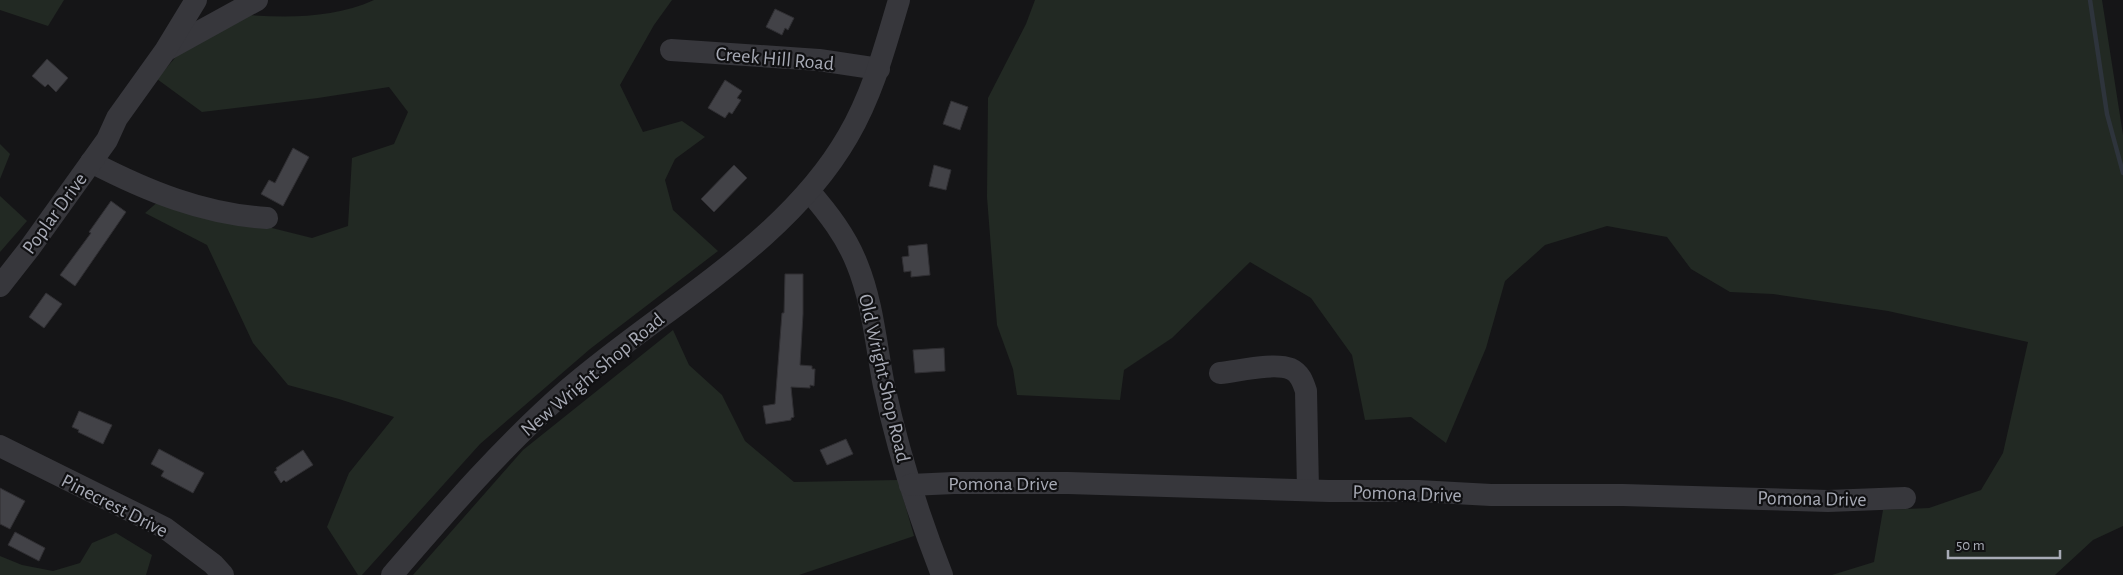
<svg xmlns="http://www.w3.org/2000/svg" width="2123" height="575" font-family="'Alegreya Sans',sans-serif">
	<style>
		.green { fill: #222923 }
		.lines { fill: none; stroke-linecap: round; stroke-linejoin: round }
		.stream { stroke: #2e343c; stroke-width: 4.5 }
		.building { fill: #424247; stroke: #302f33 }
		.minor { stroke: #37373c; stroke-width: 22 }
		.labels { text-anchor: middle; stroke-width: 4.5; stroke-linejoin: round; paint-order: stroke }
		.street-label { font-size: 20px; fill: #a8abb6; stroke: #101012 }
	</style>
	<rect width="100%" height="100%" fill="#151517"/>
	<!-- green -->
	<g class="green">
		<polygon points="0,0 64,0 48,26 0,10"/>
		<path d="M374 0H672L654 25 620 85 643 132 682 121 705 137 675 159 665 180 673 210 718 251 590 349 480 444 362 575H358L327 527 349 473 394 417 339 399 288 385 253 343 207 245 145 213 160 200 312 238 348 226 352 158 394 144 408 112 389 87 318 98 202 112 157 79 213 13C266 16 324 23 374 0Z"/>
		<polygon points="1035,0 2102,0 2123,135 2123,526 2093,540 2055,575 1832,575 1874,562 1883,510 1929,508 1981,490 2003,453 2028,342 1888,311 1773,294 1730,292 1691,269 1667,237 1607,226 1545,245 1505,281 1486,348 1446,443 1411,417 1365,420 1352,355 1311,298 1250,262 1172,338 1124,370 1120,400 1017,395 1013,369 997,325 987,197 988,98 1026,24"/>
		<polygon points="0,144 10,154 0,179"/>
		<polygon points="0,196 27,221 0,252"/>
		<polygon points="673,330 689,365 722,395 745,441 794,482 898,480 914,536 799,575 413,575 523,450"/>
		<polygon points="116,533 152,555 146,575 0,575 0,556 22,565 53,571 80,563 92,543"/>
	</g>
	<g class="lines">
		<!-- stream -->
		<polyline class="stream" points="2090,0 2107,114 2123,173"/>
	</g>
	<!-- building -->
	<g class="building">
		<polygon points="775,9 794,18 788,30 785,28 782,35 766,27"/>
		<polygon points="47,59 68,78 56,92 48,84 45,87 32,76"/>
		<polygon points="725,80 742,91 737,98 741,100 732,114 729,112 725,118 708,108"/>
		<polygon points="951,101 968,107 960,130 943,124"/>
		<polygon points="293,148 309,157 283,206 261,194 269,180 275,183"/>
		<polygon points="734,165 747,178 714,212 701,199"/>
		<polygon points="934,165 951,170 946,190 929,186"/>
		<polygon points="111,201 126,212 75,286 60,275 91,233 89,232"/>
		<polygon points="927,244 930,275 911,277 911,271 904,272 902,257 909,256 908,246"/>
		<polygon points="785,274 803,274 803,314 800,365 812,366 812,369 815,369 814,386 810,385 810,388 791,387 794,417 791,418 791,420 766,424 763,406 775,404 782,313 784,313"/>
		<polygon points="46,293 62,304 44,328 29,317"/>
		<polygon points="944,348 945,371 915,373 913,350"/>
		<polygon points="79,411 112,425 103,444 78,432 79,430 72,427"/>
		<polygon points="846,439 853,454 827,465 820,450"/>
		<polygon points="159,449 204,473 193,493 161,476 164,471 151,464"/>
		<polygon points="303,450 313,465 286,482 284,480 281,483 274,472 277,470 276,468"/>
		<polygon points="0,488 25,501 10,529 0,524"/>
		<polygon points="15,532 45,548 39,561 8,545"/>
	</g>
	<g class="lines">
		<!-- minor -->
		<g class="minor">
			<polyline points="168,49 257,0"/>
			<polyline points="671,50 819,60 879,69"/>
			<path d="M91 162C147 191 203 214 267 218"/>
			<path d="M809 191C828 213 846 236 857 264 873 303 876 346 884 386 898 451 918 514 942 575"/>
			<polyline points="0,286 29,249 107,140 117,118 165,51 196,0"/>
			<path d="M1220 373C1239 371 1274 362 1291 369 1300 373 1303 382 1306 391L1308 490"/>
			<polyline points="0,446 165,528 213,564 223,575"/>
			<polyline points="910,485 954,483 1068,483 1329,491 1418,491 1491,495 1623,495 1828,501 1905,498"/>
			<path d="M392 575C448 510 502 447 567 390 660 309 786 244 848 136 873 93 885 47 899 0"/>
		</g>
	</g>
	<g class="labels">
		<!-- street labels -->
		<g class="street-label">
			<text transform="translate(775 58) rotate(5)" y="7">Creek Hill Road</text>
			<text transform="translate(54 213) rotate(-54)" y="7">Poplar Drive</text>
			<text transform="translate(592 374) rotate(-40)" y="7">New Wright Shop Road</text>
			<text transform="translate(885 378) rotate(77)" y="7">Old Wright Shop Road</text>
			<text x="1003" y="490">Pomona Drive</text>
			<text transform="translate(1407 493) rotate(2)" y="7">Pomona Drive</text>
			<text transform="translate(1812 498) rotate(1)" y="7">Pomona Drive</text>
			<text transform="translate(115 505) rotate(27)" y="7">Pinecrest Drive</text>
		</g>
	</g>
	<!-- scale -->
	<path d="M1948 550v8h112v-8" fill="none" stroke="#a8abb6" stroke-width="2.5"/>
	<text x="1956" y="550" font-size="15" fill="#a8abb6" stroke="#101012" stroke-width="4" paint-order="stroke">50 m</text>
</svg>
